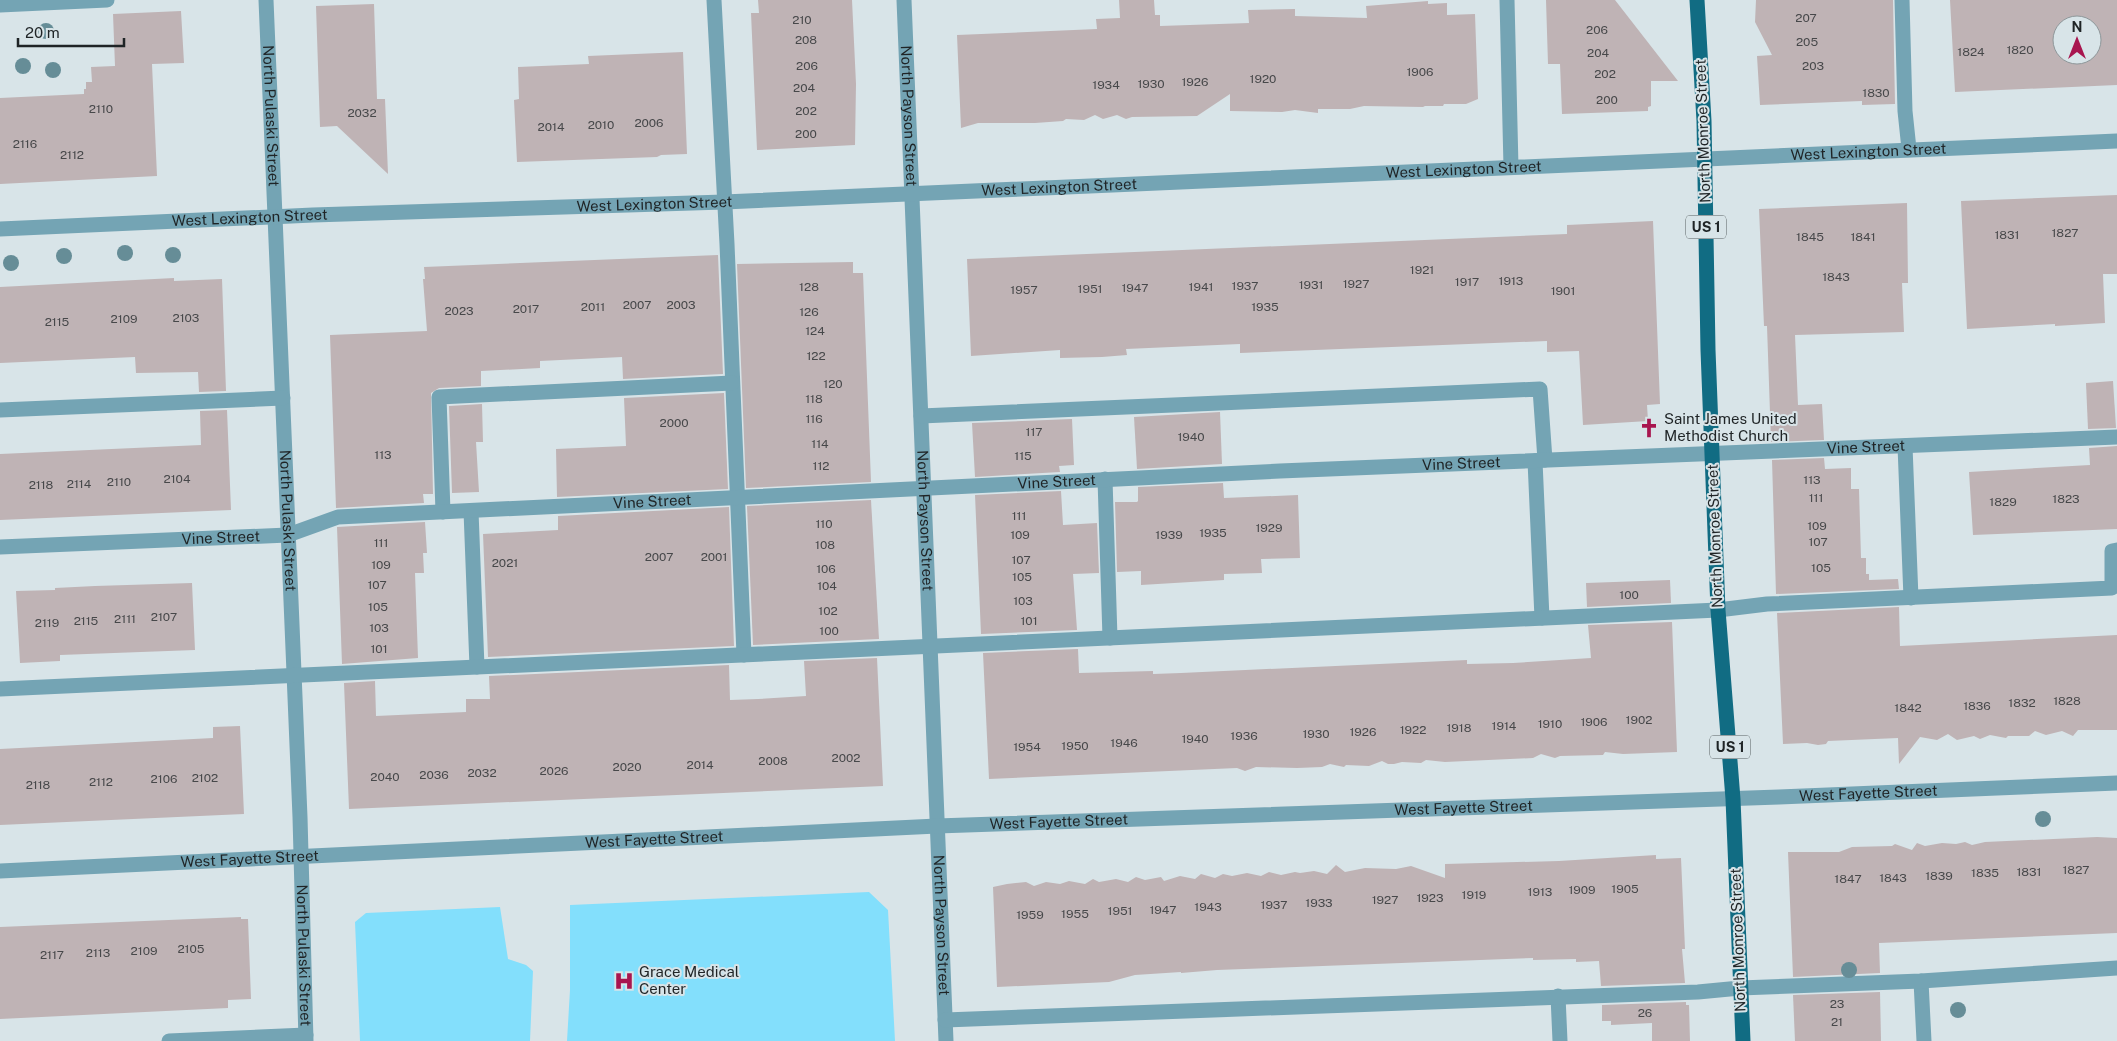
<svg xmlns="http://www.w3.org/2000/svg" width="2117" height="1041" font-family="'Public Sans',sans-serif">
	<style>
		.green { fill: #83dffc }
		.building { fill: #bfb3b5; fill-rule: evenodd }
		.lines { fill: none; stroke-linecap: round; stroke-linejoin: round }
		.minor { stroke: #74a4b4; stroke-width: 15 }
		.major { stroke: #116c83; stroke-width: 15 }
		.tree { fill: #668d97 }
		.labels { text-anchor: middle; stroke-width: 4; stroke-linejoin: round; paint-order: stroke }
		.number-label { font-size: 12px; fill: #47484a }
		.shield { fill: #d8e4e8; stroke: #565e60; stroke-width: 1 }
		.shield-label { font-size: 14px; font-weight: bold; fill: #1f2426 }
		.street-label { font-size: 15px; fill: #1f2426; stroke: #d8e4e8 }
		.poi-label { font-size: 15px; fill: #1f2426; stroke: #d8e4e8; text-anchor: start }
	</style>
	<rect width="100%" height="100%" fill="#d8e4e8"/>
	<!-- green -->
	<g class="green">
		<polygon points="869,892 888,910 895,1041 567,1041 570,990 570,905"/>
		<polygon points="500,907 508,959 526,965 533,971 530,1041 360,1041 355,922 366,913"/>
	</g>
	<!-- building -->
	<g class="building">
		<polygon points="758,0 852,0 856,84 855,145 757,150 751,13 759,13"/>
		<polygon points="1119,0 1154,0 1155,15 1160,15 1160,26 1249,23 1248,10 1295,9 1295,16 1367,18 1366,6 1428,1 1428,4 1447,3 1447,15 1475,14 1478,99 1466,104 1444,104 1443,106 1425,106 1423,107 1364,106 1350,109 1318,109 1318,113 1295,110 1282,112 1230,111 1230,94 1197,116 1132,117 1126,119 1117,115 1103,119 1095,115 1084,120 1066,119 1063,121 1035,123 978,123 961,128 957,35 1097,29 1096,19 1120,18"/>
		<polygon points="1546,0 1615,0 1678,81 1651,81 1651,106 1648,107 1648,111 1562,114 1560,64 1548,64"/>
		<polygon points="1756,0 1893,0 1895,104 1862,105 1862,101 1760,105 1757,56 1772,55 1755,22"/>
		<path d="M1950 0H2117V85L1955 92ZM2062 25H2092V55H2062Z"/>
		<polygon points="374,4 377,99 385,99 388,174 337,126 320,127 316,6"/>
		<polygon points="181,11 184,63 152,64 157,176 0,184 0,98 84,94 84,89 86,89 86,82 92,82 91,67 115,66 113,14"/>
		<polygon points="683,52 687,154 661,155 657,157 517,162 514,100 519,99 518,67 589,64 588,56"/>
		<polygon points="2117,195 2117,274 2103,274 2105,323 2055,326 2055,324 1967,329 1961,201"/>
		<polygon points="1907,203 1908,283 1902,283 1904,332 1795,335 1798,405 1822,404 1824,440 1771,442 1767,326 1764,326 1759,209"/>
		<polygon points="1653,221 1660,404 1647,405 1648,421 1583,425 1579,351 1547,352 1547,341 1240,353 1240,344 1126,349 1127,355 1102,357 1060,358 1060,350 971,356 967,259 1567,234 1567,225"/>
		<polygon points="718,255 723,374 623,379 622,357 540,361 540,368 481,371 481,386 439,388 431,393 433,494 423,494 424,503 336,508 330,335 427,331 423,279 425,279 424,267"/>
		<polygon points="853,262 853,273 863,273 871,482 746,488 737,264"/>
		<polygon points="174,278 174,281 222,279 226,391 199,392 198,372 136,373 135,357 0,363 0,287"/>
		<polygon points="2113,381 2116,428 2088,429 2086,383"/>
		<polygon points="724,393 728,489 557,497 556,449 626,446 624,398"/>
		<polygon points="482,404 483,442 476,442 479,492 452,493 449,406"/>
		<polygon points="227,410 231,510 0,520 0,454 201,445 200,411"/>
		<polygon points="1220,412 1222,464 1137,469 1134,417"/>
		<polygon points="1072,419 1074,465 1059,466 1060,472 975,477 972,423"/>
		<polygon points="2117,446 2117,529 1973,535 1969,472 2090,465 2089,448"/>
		<polygon points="1824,458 1825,469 1851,468 1851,489 1859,489 1861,558 1866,558 1866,574 1869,574 1869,580 1898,579 1899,589 1776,594 1772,460"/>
		<polygon points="1223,483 1224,498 1298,495 1300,558 1261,559 1262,573 1224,574 1224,580 1141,585 1141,571 1117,572 1115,502 1137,502 1138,501 1138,487"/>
		<polygon points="1061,491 1063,525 1097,523 1099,573 1073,574 1077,630 981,634 975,495"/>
		<polygon points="871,500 879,639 753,645 747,506"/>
		<polygon points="729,507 734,646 488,657 483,534 558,530 558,516"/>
		<polygon points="425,522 427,553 423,553 424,573 415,573 418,658 342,664 337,527"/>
		<polygon points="1670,580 1671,603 1587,607 1586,583"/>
		<polygon points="192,583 195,650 60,655 60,661 20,663 16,591 55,590 55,588 95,586"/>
		<polygon points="1899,607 1900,646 2117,635 2117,730 2078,730 2073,736 2062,731 2046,735 2035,731 2029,736 2008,736 2006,738 1990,735 1980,739 1974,736 1957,740 1948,734 1937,740 1920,737 1899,764 1898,738 1828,741 1826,744 1818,745 1807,743 1783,744 1777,613"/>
		<polygon points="1672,622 1677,752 1623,754 1605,752 1603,755 1560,756 1555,758 1541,754 1533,758 1445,762 1426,760 1421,763 1402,762 1394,764 1388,764 1382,761 1369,766 1346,765 1344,767 1330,764 1322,767 1297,768 1256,767 1245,771 1237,768 989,779 983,653 1078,649 1079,673 1153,671 1153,674 1181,673 1467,660 1467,664 1513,663 1591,658 1588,625"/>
		<polygon points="877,658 883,786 349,809 344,683 375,681 376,716 420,714 466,712 466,699 490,699 489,676 729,665 730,700 758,699 806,696 804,661"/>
		<polygon points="240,726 244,814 0,825 0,749 213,738 213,727"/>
		<polygon points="2097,837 2117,838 2117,933 1879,943 1880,973 1793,977 1788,852 1839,852 1852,847 1892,846 1895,844 1912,850 1917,843 1925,846 1942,843 1956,844 1965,842 1972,845 1985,842"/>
		<polygon points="1656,855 1656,859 1681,858 1685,949 1682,949 1685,983 1601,986 1599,961 1576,962 1576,959 1533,960 1533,958 1217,970 1181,973 1181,972 1135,975 1109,982 997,987 993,887 1007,884 1026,882 1034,886 1046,882 1060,884 1069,881 1085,884 1093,879 1099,882 1116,879 1128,882 1136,877 1145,880 1161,877 1164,881 1180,876 1195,879 1201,874 1215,878 1223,874 1232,876 1247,873 1261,876 1269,872 1281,875 1295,872 1300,873 1314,871 1327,874 1336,865 1345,872 1365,868 1396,869 1411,866 1445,878 1445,864 1559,861"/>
		<polygon points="241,917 241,919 248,919 251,999 228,1000 228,1008 0,1019 0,927"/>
		<polygon points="1880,992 1881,1041 1795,1041 1793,995"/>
		<polygon points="1686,1002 1686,1005 1689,1005 1690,1041 1652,1041 1652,1023 1611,1025 1611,1021 1602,1021 1602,1005"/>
	</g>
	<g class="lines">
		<!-- minor -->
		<g class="minor">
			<path id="s1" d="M266 0 300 817 306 1041"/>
			<polyline points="714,0 727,244 744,655"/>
			<path id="s2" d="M904 0 946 1041"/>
			<polyline points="1507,0 1511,167"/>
			<polyline points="1902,0 1905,111 1909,149"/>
			<polyline points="0,5 107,0"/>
			<path id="s3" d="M0 229 313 215 724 202 2117 141"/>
			<polyline points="0,410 283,398"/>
			<polyline points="921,416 1540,389 1545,460"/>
			<polyline points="1905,446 1911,598"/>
			<polyline points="1535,461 1542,618"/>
			<polyline points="1105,479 1110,638"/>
			<polyline points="471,511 477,667"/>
			<polyline points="443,512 439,397 732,383"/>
			<path id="s4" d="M0 547 288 535 338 517 1280 471 2117 437"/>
			<polyline points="0,689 1718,610 1767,604 2112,588 2112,551 2117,550"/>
			<path id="s5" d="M0 871 937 826 1779 797 2117 783"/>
			<polyline points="1921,981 1924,1041"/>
			<polyline points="1558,996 1560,1041"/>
			<polyline points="945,1020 1698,992 1740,988 1921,981 2117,968"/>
			<polyline points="169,1041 306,1035"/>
		</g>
		<!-- major -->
		<polyline class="major" points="1697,0 1704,121 1708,350 1718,610 1733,799 1743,1041"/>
	</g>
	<!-- trees -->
	<g class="tree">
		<circle cx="46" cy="31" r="8"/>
		<circle cx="23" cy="66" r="8"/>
		<circle cx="53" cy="70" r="8"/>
		<circle cx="125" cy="253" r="8"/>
		<circle cx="173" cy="255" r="8"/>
		<circle cx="64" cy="256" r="8"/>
		<circle cx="11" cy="263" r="8"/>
		<circle cx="2043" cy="819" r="8"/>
		<circle cx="1849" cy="970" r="8"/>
		<circle cx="1958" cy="1010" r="8"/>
	</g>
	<!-- icons -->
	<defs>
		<symbol id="church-bare" viewBox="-9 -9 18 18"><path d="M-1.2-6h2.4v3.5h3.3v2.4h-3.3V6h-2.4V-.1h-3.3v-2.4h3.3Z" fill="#a8154f" stroke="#d8e4e8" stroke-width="2.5" paint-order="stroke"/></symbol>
		<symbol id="hospital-bare" viewBox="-9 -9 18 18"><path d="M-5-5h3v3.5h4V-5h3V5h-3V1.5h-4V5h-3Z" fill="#a8154f" stroke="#d8e4e8" stroke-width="2.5" paint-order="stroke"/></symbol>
	</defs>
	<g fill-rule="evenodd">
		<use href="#church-bare" x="1635" y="414" width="28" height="28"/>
		<use href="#hospital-bare" x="610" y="967" width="28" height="28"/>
	</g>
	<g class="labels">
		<!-- number labels -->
		<g class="number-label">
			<text x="1806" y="22">207</text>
			<text x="802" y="24">210</text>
			<text x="1597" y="34">206</text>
			<text x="806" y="44">208</text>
			<text x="1807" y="46">205</text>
			<text x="2020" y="54">1820</text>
			<text x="1971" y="56">1824</text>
			<text x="1598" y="57">204</text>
			<text x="807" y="70">206</text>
			<text x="1813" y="70">203</text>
			<text x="1420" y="76">1906</text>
			<text x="1605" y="78">202</text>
			<text x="1263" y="83">1920</text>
			<text x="1195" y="86">1926</text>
			<text x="1151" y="88">1930</text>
			<text x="1106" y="89">1934</text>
			<text x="804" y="92">204</text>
			<text x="1876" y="97">1830</text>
			<text x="1607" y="104">200</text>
			<text x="101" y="113">2110</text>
			<text x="806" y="115">202</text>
			<text x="362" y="117">2032</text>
			<text x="649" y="127">2006</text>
			<text x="601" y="129">2010</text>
			<text x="551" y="131">2014</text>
			<text x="806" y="138">200</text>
			<text x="25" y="148">2116</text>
			<text x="72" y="159">2112</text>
			<text x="2065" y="237">1827</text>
			<text x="2007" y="239">1831</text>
			<text x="1810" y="241">1845</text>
			<text x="1863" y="241">1841</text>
			<text x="1422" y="274">1921</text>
			<text x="1836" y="281">1843</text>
			<text x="1511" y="285">1913</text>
			<text x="1467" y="286">1917</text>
			<text x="1356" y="288">1927</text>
			<text x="1311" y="289">1931</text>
			<text x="1245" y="290">1937</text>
			<text x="809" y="291">128</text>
			<text x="1201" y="291">1941</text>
			<text x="1135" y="292">1947</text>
			<text x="1090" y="293">1951</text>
			<text x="1024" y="294">1957</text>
			<text x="1563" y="295">1901</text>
			<text x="637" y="309">2007</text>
			<text x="681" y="309">2003</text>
			<text x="593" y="311">2011</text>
			<text x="1265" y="311">1935</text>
			<text x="526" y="313">2017</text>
			<text x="459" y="315">2023</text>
			<text x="809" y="316">126</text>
			<text x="186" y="322">2103</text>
			<text x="124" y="323">2109</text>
			<text x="57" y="326">2115</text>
			<text x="815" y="335">124</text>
			<text x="816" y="360">122</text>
			<text x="833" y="388">120</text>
			<text x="814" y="403">118</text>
			<text x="814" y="423">116</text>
			<text x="674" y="427">2000</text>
			<text x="1034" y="436">117</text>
			<text x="1191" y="441">1940</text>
			<text x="820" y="448">114</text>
			<text x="383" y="459">113</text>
			<text x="1023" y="460">115</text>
			<text x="821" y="470">112</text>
			<text x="177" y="483">2104</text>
			<text x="1812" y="484">113</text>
			<text x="119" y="486">2110</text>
			<text x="79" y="488">2114</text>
			<text x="41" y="489">2118</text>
			<text x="1816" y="502">111</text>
			<text x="2066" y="503">1823</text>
			<text x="2003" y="506">1829</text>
			<text x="1019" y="520">111</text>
			<text x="824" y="528">110</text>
			<text x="1817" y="530">109</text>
			<text x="1269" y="532">1929</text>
			<text x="1213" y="537">1935</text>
			<text x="1020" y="539">109</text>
			<text x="1169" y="539">1939</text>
			<text x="1818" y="546">107</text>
			<text x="381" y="547">111</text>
			<text x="825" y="549">108</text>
			<text x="659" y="561">2007</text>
			<text x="714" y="561">2001</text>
			<text x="1021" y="564">107</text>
			<text x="505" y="567">2021</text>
			<text x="381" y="569">109</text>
			<text x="1821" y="572">105</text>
			<text x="826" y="573">106</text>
			<text x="1022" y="581">105</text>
			<text x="377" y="589">107</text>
			<text x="827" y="590">104</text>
			<text x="1629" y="599">100</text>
			<text x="1023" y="605">103</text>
			<text x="378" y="611">105</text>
			<text x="828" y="615">102</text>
			<text x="164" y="621">2107</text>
			<text x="125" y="623">2111</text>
			<text x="86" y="625">2115</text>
			<text x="1029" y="625">101</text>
			<text x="47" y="627">2119</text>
			<text x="379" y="632">103</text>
			<text x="829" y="635">100</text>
			<text x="379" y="653">101</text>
			<text x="2067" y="705">1828</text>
			<text x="2022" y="707">1832</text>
			<text x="1977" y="710">1836</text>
			<text x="1908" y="712">1842</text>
			<text x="1639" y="724">1902</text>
			<text x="1594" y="726">1906</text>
			<text x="1550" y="728">1910</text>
			<text x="1504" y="730">1914</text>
			<text x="1459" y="732">1918</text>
			<text x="1413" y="734">1922</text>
			<text x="1363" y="736">1926</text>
			<text x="1316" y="738">1930</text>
			<text x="1244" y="740">1936</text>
			<text x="1195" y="743">1940</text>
			<text x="1124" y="747">1946</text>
			<text x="1075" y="750">1950</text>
			<text x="1027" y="751">1954</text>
			<text x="846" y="762">2002</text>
			<text x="773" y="765">2008</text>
			<text x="700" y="769">2014</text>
			<text x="627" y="771">2020</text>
			<text x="554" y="775">2026</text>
			<text x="482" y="777">2032</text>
			<text x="434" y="779">2036</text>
			<text x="385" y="781">2040</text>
			<text x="205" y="782">2102</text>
			<text x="164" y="783">2106</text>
			<text x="101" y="786">2112</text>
			<text x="38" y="789">2118</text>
			<text x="2076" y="874">1827</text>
			<text x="2029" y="876">1831</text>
			<text x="1985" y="877">1835</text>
			<text x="1939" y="880">1839</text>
			<text x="1893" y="882">1843</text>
			<text x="1848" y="883">1847</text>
			<text x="1625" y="893">1905</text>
			<text x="1582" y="894">1909</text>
			<text x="1540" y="896">1913</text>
			<text x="1474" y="899">1919</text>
			<text x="1430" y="902">1923</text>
			<text x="1385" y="904">1927</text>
			<text x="1319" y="907">1933</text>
			<text x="1274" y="909">1937</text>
			<text x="1208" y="911">1943</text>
			<text x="1163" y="914">1947</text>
			<text x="1120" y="915">1951</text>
			<text x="1075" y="918">1955</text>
			<text x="1030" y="919">1959</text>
			<text x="191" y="953">2105</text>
			<text x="144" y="955">2109</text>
			<text x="98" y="957">2113</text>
			<text x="52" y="959">2117</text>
			<text x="1837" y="1008">23</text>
			<text x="1645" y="1017">26</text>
			<text x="1837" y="1026">21</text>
		</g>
		<!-- shield labels -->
		<g class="shield">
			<rect x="1686" y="215.5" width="40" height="23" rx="4"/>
			<rect x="1710" y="735.5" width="40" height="23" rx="4"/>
		</g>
		<g class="shield-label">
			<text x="1706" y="232">US 1</text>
			<text x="1730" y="752">US 1</text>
		</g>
		<!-- street labels -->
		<g class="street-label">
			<text dy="5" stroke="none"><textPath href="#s1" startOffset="116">North Pulaski Street</textPath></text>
			<text dy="5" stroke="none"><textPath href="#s2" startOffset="116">North Payson Street</textPath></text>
			<text transform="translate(1703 131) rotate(-92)" y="5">North Monroe Street</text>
			<text dy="5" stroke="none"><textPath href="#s3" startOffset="1870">West Lexington Street</textPath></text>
			<text dy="5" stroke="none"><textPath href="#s3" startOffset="1465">West Lexington Street</textPath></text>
			<text dy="5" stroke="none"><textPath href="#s3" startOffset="1060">West Lexington Street</textPath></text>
			<text dy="5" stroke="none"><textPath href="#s3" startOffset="655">West Lexington Street</textPath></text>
			<text dy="5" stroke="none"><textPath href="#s3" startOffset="250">West Lexington Street</textPath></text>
			<text dy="5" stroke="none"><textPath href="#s4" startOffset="1871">Vine Street</textPath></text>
			<text dy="5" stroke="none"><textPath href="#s4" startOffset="1466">Vine Street</textPath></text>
			<text dy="5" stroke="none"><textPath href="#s4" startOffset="1061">Vine Street</textPath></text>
			<text dy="5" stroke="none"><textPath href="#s4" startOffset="656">Vine Street</textPath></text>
			<text dy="5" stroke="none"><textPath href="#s1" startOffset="521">North Pulaski Street</textPath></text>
			<text dy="5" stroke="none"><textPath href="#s2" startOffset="521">North Payson Street</textPath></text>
			<text transform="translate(1715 536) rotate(-92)" y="5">North Monroe Street</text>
			<text dy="5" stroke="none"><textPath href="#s4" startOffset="221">Vine Street</textPath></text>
			<text dy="5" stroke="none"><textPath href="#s5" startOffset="1870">West Fayette Street</textPath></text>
			<text dy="5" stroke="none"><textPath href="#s5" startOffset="1465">West Fayette Street</textPath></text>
			<text dy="5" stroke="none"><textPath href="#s5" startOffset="1060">West Fayette Street</textPath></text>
			<text dy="5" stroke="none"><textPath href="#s5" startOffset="655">West Fayette Street</textPath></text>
			<text dy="5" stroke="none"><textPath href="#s5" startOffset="250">West Fayette Street</textPath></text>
			<text dy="5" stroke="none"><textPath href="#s2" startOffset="926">North Payson Street</textPath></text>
			<text transform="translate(1738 940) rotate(-92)" y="5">North Monroe Street</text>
			<text dy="5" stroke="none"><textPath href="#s1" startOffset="956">North Pulaski Street</textPath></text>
		</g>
		<!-- poi labels -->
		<g class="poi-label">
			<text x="1664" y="424">Saint James United<tspan x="1664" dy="17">Methodist Church</tspan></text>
			<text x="639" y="977">Grace Medical<tspan x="639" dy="17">Center</tspan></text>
		</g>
	</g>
	<!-- north arrow -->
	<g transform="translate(2077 40)"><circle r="24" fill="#d8e4e8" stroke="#8e979a"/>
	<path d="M0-4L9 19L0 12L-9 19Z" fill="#a8154f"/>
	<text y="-8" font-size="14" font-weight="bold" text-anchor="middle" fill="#1f2426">N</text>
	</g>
	<!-- scale -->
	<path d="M18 38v8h106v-8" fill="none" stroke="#1f2426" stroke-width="2.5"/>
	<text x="25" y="38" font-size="15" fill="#1f2426" stroke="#d8e4e8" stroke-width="4" paint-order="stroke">20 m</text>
</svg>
